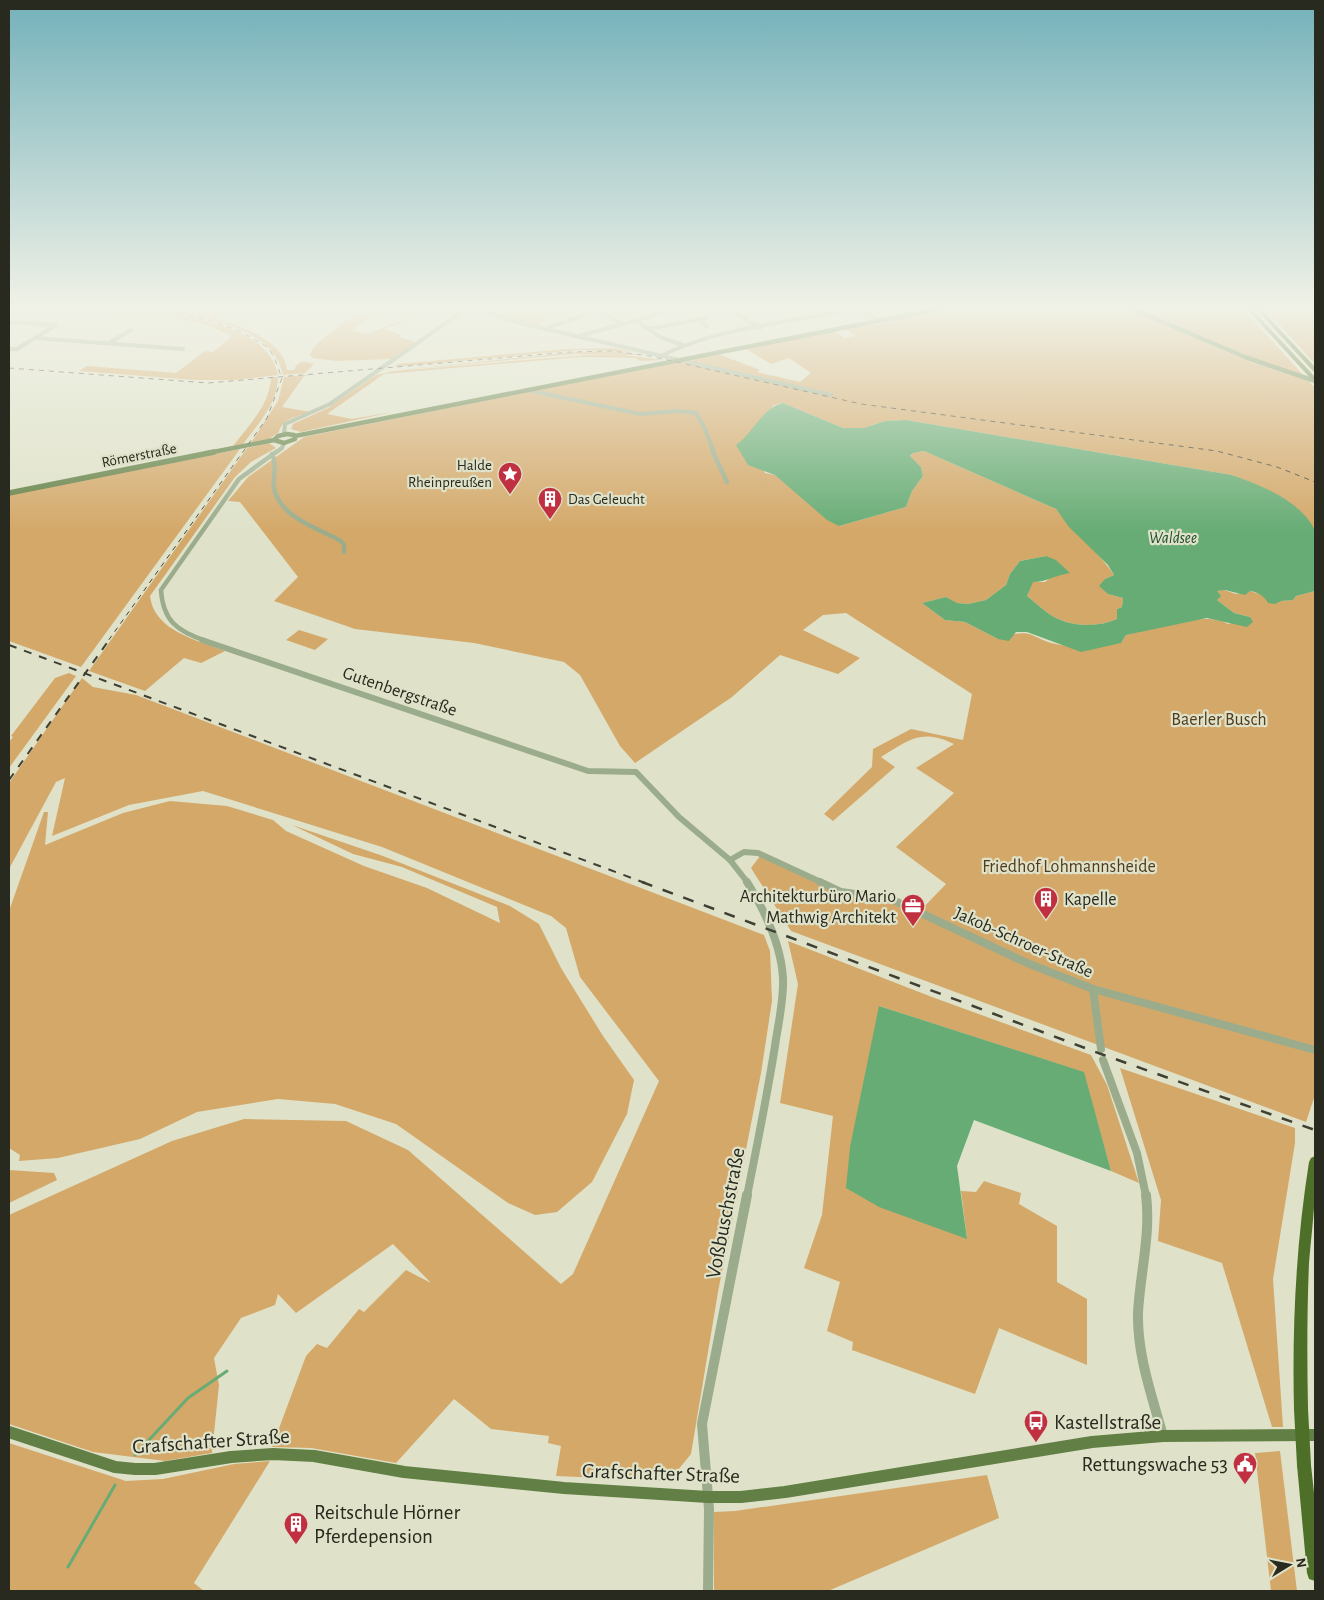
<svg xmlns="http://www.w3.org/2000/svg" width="1324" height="1600" font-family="'Alegreya Sans',sans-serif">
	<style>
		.green { fill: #d4a869 }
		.water { fill: #67ac75 }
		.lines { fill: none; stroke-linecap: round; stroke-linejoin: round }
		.stream { stroke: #67ac75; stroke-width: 3 }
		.minor-far4 { stroke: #9bac8d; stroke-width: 4 }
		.minor-far3 { stroke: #9bac8d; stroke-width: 4.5 }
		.minor-far2 { stroke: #9bac8d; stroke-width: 6 }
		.minor-far1 { stroke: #9bac8d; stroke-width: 8 }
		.minor { stroke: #9bac8d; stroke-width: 10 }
		.major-far2 { stroke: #628045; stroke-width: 4.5 }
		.major-far1 { stroke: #628045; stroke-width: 5.5 }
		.major { stroke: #628045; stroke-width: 12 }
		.highway { fill: #4d6f28; fill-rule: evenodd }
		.rail-far2 { stroke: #3f4034; stroke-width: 1; stroke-dasharray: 5 5; stroke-linecap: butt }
		.rail-far1 { stroke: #3f4034; stroke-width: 2; stroke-dasharray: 8 8; stroke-linecap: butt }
		.rail { stroke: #3f4034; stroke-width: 2.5; stroke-dasharray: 11 11; stroke-linecap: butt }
		.highway-bridge { stroke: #4d6f28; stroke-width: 14 }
		.labels { text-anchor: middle; stroke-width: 4.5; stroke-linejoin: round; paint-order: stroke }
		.far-street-label { font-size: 15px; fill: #28291f; stroke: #dfe2c9 }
		.far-poi-label { font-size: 15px; fill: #28291f; stroke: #dfe2c9; text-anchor: end }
		.far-water-label { font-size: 16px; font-style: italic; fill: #194b27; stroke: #dfe2c9 }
		.street-label { font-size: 18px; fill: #28291f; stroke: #dfe2c9 }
		.park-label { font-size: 18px; fill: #513c1d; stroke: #dfe2c9 }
		.poi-label { font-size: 18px; fill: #28291f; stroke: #dfe2c9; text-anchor: end }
		.near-street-label { font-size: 21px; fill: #28291f; stroke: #dfe2c9 }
		.near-poi-label { font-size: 21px; fill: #28291f; stroke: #dfe2c9; text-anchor: start }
	</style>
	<rect width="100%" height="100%" fill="#dfe2c9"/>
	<!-- green -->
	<g class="green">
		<path d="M176 307H224L211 317C236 324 284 339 287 370H294C298 360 305 361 314 364L305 373 283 375C273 330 217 321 180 313L183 311Z"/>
		<path d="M371 307H386L352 330 365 334 412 317H416L384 329 401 335 399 337 416 342 391 359 336 361 313 358 310 355C314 340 357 314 371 307Z"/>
		<polygon points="502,307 606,307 584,314 585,316 564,308 541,316 548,319 536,325 493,314 506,309"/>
		<path d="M954 307H1123L1248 361 1300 378 1133 307H1241L1315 388V531L1300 512 1278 495 1232 475 906 420 885 421 864 428H843L783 403 774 405 747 438 765 473 775 475 839 526 906 507 912 491 923 476 921 467 910 457 913 453 924 451 1056 509C1073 532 1100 553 1114 575L1105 579 1108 594 1123 598 1122 607 1117 609V619C1099 627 1075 627 1056 618 1046 613 1036 603 1027 596L1032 582H1045L1054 575 1046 556 1020 561 1010 574 1006 585 986 600 968 604 956 603 946 597 922 603 945 620 965 622 998 639C1036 625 1029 640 1061 645 1080 648 1102 644 1121 643L1126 635C1152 629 1205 610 1228 624L1250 617 1234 613 1217 600 1220 596 1217 591 1224 590 1236 594 1250 591 1281 601 1293 600 1296 596 1315 591V1095L1306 1122 791 931 751 868 760 856 840 893 891 901 919 912 946 884 896 847 954 793 916 768 954 744C921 728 909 740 881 757L895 767 833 821 824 814 872 767 873 749 911 729 963 740 972 694 846 613 823 615 803 630 860 658 838 674 780 655 732 697 635 763 620 746 580 675 564 662 474 643 355 629 274 601 298 577 240 502 228 501 248 477 304 437 718 354 760 370 757 372 800 382 811 373 789 358 771 364 744 348 834 331 844 338 856 336 845 329 893 322 890 320Z"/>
		<polygon points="1262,307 1315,307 1315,364 1270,314"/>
		<polygon points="78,309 123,310 174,315 166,317 110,311 74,312"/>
		<path d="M176 315C212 321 270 333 278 375L234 380H195L79 371 87 366 176 373 205 351 213 352 232 336 207 325 173 317Z"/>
		<polygon points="615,348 632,352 579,350 394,367 398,364 566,349"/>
		<path d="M576 352C598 351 621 351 642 355L575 354 399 370Z"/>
		<polygon points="587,355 625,355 664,360 640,361 636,358 580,357 384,374 327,414 352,419 392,412 301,432 291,429 293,424 328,408 376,375 394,371"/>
		<path d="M318 374 304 376 282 407 311 412C299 416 282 418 279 432L269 439 251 443 278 401 284 377Z"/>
		<path d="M271 377H278C278 403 258 424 243 444L233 446C249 425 270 405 271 377Z"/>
		<path d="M269 443 276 448 251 462 235 477 150 596C154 631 197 640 225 651L201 663 184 658 145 691 89 671 247 448Z"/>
		<polygon points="240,449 81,667 9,641 9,495"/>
		<polygon points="299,630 328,639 315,650 286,640"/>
		<polygon points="69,673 76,676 9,768 9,742 13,737 11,736 55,678"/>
		<polygon points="82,678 93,687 136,695 764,935 770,951 772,1001 761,1073 718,1292 691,1454 669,1481 556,1476 561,1446 548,1443 549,1436 491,1429 454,1399 396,1463 311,1448 272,1447 306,1356 317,1344 327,1348 359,1309 364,1312 406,1270 431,1283 393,1244 296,1313 278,1294 275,1305 241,1318 214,1358 219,1385 212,1453 165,1461 93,1452 9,1424 9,1215 172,1141 244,1119 346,1121 408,1150 561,1284 573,1274 659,1081 580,977 566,928 551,916 382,847 203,791 129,805 52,836 65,778 56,782 9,869 9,783"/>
		<polygon points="170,801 227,806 273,820 286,831 364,866 427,888 500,923 497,907 402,867 353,854 292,825 383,856 510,906 539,924 561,968 603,1036 634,1080 627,1114 592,1182 557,1212 535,1215 508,1203 396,1124 335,1104 278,1099 197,1112 140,1139 58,1158 19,1161 20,1155 9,1148 9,911 44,812 48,812 45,845 123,813"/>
		<polygon points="788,941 932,997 1091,1055 1107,1085 1139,1183 1111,1171 1083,1072 879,1006 967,1239 961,1191 976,1192 984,1181 1021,1193 1019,1204 1057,1226 1057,1282 1087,1299 1087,1365 999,1328 975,1394 852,1350 853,1342 827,1331 840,1282 804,1268 822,1215 833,1116 780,1103 798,984"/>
		<polygon points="1120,1068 1295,1128 1295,1143 1273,1279 1283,1427 1272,1427 1222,1263 1158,1241 1161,1200"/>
		<polygon points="9,1170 54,1173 57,1180 9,1203"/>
		<polygon points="9,1443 126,1481 163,1479 234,1464 270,1461 194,1583 204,1591 9,1591"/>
		<polygon points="1280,1451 1297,1591 1271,1591 1255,1453"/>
		<polygon points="987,1475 999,1518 828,1591 714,1591 714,1512 735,1511"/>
	</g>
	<!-- water -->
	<g class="water">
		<path d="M783 403 843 428H864L885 421 906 420 1232 475C1260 485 1302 501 1315 531V591L1296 596 1293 600 1281 601 1275 604 1268 603C1264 596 1258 592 1250 591L1245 595 1225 590 1217 591 1221 596 1217 600 1234 613 1250 617 1253 622 1247 627 1207 618 1126 635 1121 643 1081 652 1027 632H1016L1009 641 998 639 965 622 945 620 922 603 946 597 957 603 968 604 986 600 1006 585 1010 574 1020 561 1046 556 1056 560 1070 573C1056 575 1046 582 1033 582L1027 596C1036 603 1046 613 1056 618 1074 627 1099 627 1117 619V609L1122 607 1123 598 1108 594 1099 586 1105 579 1114 575 1108 565 1069 527 1056 509 924 451 913 453 910 456 921 467 923 476 912 491 906 507 839 526 827 520 775 475 748 465 736 445C753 433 762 408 783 403Z"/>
		<polygon points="879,1006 1084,1072 1111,1171 974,1120 957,1166 967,1239 879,1207 846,1188 850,1147"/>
	</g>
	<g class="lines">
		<!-- stream -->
		<g class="stream">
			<polyline points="135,1455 188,1398 227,1371"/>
			<polyline points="68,1567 115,1485"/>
		</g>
		<!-- minor-far4 -->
		<g class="minor-far4">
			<polyline points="174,307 179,313"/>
			<polyline points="470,307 524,324 831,395"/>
			<polyline points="607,307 599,310 600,312 622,324"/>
			<polyline points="727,307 760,328"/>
			<polyline points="856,308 880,321"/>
			<polyline points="864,312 890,307"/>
			<polyline points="636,320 660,337 683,345"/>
			<polyline points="9,322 56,325 17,349 9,349"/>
			<polyline points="707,326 697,320 708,318"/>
			<polyline points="547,328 581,316"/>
			<polyline points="648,329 697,320"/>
			<polyline points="579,336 684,307"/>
			<polyline points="35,338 183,349"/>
			<polyline points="109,343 131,330"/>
			<path d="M661 356C718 327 796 321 859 309"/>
			<polyline points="527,390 640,414 678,411 696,413 705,429 714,453"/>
			<polyline points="284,434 285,424 330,404 469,307"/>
			<polyline points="275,453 282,448 284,443"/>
		</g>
		<!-- minor-far3 -->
		<g class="minor-far3">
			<polyline points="713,452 727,482"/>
			<path d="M272 454C278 466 272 477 274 489 281 518 318 528 341 541L344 545V552"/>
			<path d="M206 641C177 631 163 621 161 590L239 479 276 452"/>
		</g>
		<!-- minor-far2 -->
		<g class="minor-far2">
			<polyline points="202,640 588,771 636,772 679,817 730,860 748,883"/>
			<polyline points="730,860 744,852 758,853 823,883"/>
		</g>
		<!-- minor-far1 -->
		<g class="minor-far1">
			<polyline points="820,882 841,892 891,899 1027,963 1093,989 1315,1050"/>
			<polyline points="1093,989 1101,1049"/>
			<polyline points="1103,1060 1137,1153 1146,1196"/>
			<path d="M747 1196C757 1146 767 1096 775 1046 778 1024 784 1001 783 978 781 944 765 911 747 882"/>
		</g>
		<!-- minor -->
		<g class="minor">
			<path d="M1146 1195C1151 1235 1140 1273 1138 1313 1137 1355 1152 1396 1163 1436"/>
			<polyline points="708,1591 709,1509 702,1424 747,1195"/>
		</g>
		<!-- major-far2 -->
		<g class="major-far2">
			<polyline points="1128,307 1245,357 1315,381"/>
			<polygon points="287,434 294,435 295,439 284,443 274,440 278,436"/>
			<polyline points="295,436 949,307"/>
			<polyline points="208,453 274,440"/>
		</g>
		<!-- major-far1 -->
		<polyline class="major-far1" points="9,493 214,452"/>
		<!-- major -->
		<polyline class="major" points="9,1432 115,1467 135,1469 155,1469 231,1457 273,1454 314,1456 404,1472 564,1488 708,1497 741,1497 785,1492 1092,1442 1163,1436 1315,1435"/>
		<!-- highway -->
		<g class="highway">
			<polygon points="1245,307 1250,307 1315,377 1315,381 1313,381"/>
			<polygon points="1254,307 1259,307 1315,367 1315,371 1313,371"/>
			<path d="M1315 1156C1317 1192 1312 1228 1309 1263 1307 1312 1307 1360 1308 1409L1306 1414 1301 1416 1296 1414 1294 1409C1292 1326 1296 1244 1309 1162L1311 1158Z"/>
			<polygon points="1304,1458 1309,1460 1311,1465 1315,1502 1315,1581 1309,1579 1307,1573 1297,1465 1299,1460"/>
		</g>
		<!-- rail-far2 -->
		<g class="rail-far2">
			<path d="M9 312C80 307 191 301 254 339 258 342 266 345 269 349 275 357 278 369 282 378L267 418 108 641"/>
			<polyline points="9,368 208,383 571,352 613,351 650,356 861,404 1217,451 1277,467 1315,482"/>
		</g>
		<!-- rail-far1 -->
		<g class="rail-far1">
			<polyline points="9,645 645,883"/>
			<polyline points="9,780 109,640"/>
		</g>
		<!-- rail -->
		<polyline class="rail" points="642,882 1101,1054 1315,1130"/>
		<!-- highway-bridge -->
		<polyline class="highway-bridge" points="1301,1409 1304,1465"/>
	</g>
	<!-- sky -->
	<linearGradient id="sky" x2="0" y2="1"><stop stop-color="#74b1ba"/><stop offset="0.58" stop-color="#f1f2e7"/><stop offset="1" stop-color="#f1f2e7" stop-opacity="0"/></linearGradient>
	<rect width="1324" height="531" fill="url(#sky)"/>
	<!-- icons -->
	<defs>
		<symbol id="sight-pin" viewBox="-11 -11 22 30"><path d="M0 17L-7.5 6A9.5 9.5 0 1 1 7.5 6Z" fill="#c03040" stroke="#dfe2c9"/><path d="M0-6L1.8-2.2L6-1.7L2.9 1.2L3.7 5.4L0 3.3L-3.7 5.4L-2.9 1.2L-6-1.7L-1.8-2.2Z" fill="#fff"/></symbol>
		<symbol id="building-pin" viewBox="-11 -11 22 30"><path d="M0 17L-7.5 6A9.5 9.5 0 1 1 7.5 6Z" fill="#c03040" stroke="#dfe2c9"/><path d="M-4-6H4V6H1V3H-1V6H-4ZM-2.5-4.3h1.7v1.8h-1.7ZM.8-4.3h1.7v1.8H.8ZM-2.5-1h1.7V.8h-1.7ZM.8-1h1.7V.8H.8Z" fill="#fff"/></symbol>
		<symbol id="office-pin" viewBox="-11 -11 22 30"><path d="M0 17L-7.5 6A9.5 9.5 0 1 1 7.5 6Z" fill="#c03040" stroke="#dfe2c9"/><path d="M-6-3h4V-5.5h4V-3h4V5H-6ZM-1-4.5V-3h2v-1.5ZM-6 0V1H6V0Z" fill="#fff"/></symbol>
		<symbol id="bus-pin" viewBox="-11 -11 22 30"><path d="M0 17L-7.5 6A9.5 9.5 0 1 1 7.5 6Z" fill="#c03040" stroke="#dfe2c9"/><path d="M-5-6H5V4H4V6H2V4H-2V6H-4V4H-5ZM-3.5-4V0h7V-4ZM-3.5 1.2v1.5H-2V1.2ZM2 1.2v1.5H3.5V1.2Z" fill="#fff"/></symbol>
		<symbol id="civic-pin" viewBox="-11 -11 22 30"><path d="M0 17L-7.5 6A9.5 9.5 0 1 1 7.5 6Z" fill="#c03040" stroke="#dfe2c9"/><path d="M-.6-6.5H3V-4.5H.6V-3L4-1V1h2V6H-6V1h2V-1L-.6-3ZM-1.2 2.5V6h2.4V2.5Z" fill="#fff"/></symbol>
	</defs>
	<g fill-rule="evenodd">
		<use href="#sight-pin" x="496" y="460" width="28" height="38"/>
		<use href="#building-pin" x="536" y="485" width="28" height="38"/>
		<use href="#building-pin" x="1032" y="885" width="28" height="38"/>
		<use href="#office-pin" x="899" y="892" width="28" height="38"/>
		<use href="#bus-pin" x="1022" y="1408" width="28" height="38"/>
		<use href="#civic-pin" x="1231" y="1450" width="28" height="38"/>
		<use href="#building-pin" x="282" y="1510" width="28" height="38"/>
	</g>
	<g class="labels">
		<!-- far-street labels -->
		<g class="far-street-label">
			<text transform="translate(139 455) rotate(-11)" y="5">Römerstraße</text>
		</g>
		<!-- far-poi labels -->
		<g class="far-poi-label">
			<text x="492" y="470">Halde<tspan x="492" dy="17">Rheinpreußen</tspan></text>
			<text x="568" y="504" text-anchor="start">Das Geleucht</text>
		</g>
		<!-- far-water labels -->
		<g class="far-water-label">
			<text x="1173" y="543">Waldsee</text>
		</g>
		<!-- street labels -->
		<g class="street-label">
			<text transform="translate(400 691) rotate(19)" y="6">Gutenbergstraße</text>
			<text transform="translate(1024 942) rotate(24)" y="6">Jakob-Schroer-Straße</text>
		</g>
		<!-- park labels -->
		<g class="park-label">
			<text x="1219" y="725">Baerler Busch</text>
			<text x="1069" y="872">Friedhof Lohmannsheide</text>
		</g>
		<!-- poi labels -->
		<g class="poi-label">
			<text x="896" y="902">Architekturbüro Mario<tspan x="896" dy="21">Mathwig Architekt</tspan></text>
			<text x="1064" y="905" text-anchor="start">Kapelle</text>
		</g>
		<!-- near-street labels -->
		<g class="near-street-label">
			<text transform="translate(725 1213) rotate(-79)" y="7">Voßbuschstraße</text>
			<text transform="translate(211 1441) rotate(-4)" y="7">Grafschafter Straße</text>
			<text transform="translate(661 1473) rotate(2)" y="7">Grafschafter Straße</text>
		</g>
		<!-- near-poi labels -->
		<g class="near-poi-label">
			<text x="1054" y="1429">Kastellstraße</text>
			<text x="1228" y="1471" text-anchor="end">Rettungswache 53</text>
			<text x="314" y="1519">Reitschule Hörner<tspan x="314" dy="24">Pferdepension</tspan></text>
		</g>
	</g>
	<!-- border -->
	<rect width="1324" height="1600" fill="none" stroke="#28291f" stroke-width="20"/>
	<!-- north arrow -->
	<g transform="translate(1289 1565) rotate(80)" stroke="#dfe2c9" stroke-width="4" paint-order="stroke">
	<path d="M0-4L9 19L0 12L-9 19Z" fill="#28291f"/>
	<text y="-8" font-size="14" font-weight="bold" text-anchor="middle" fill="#28291f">N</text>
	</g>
</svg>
